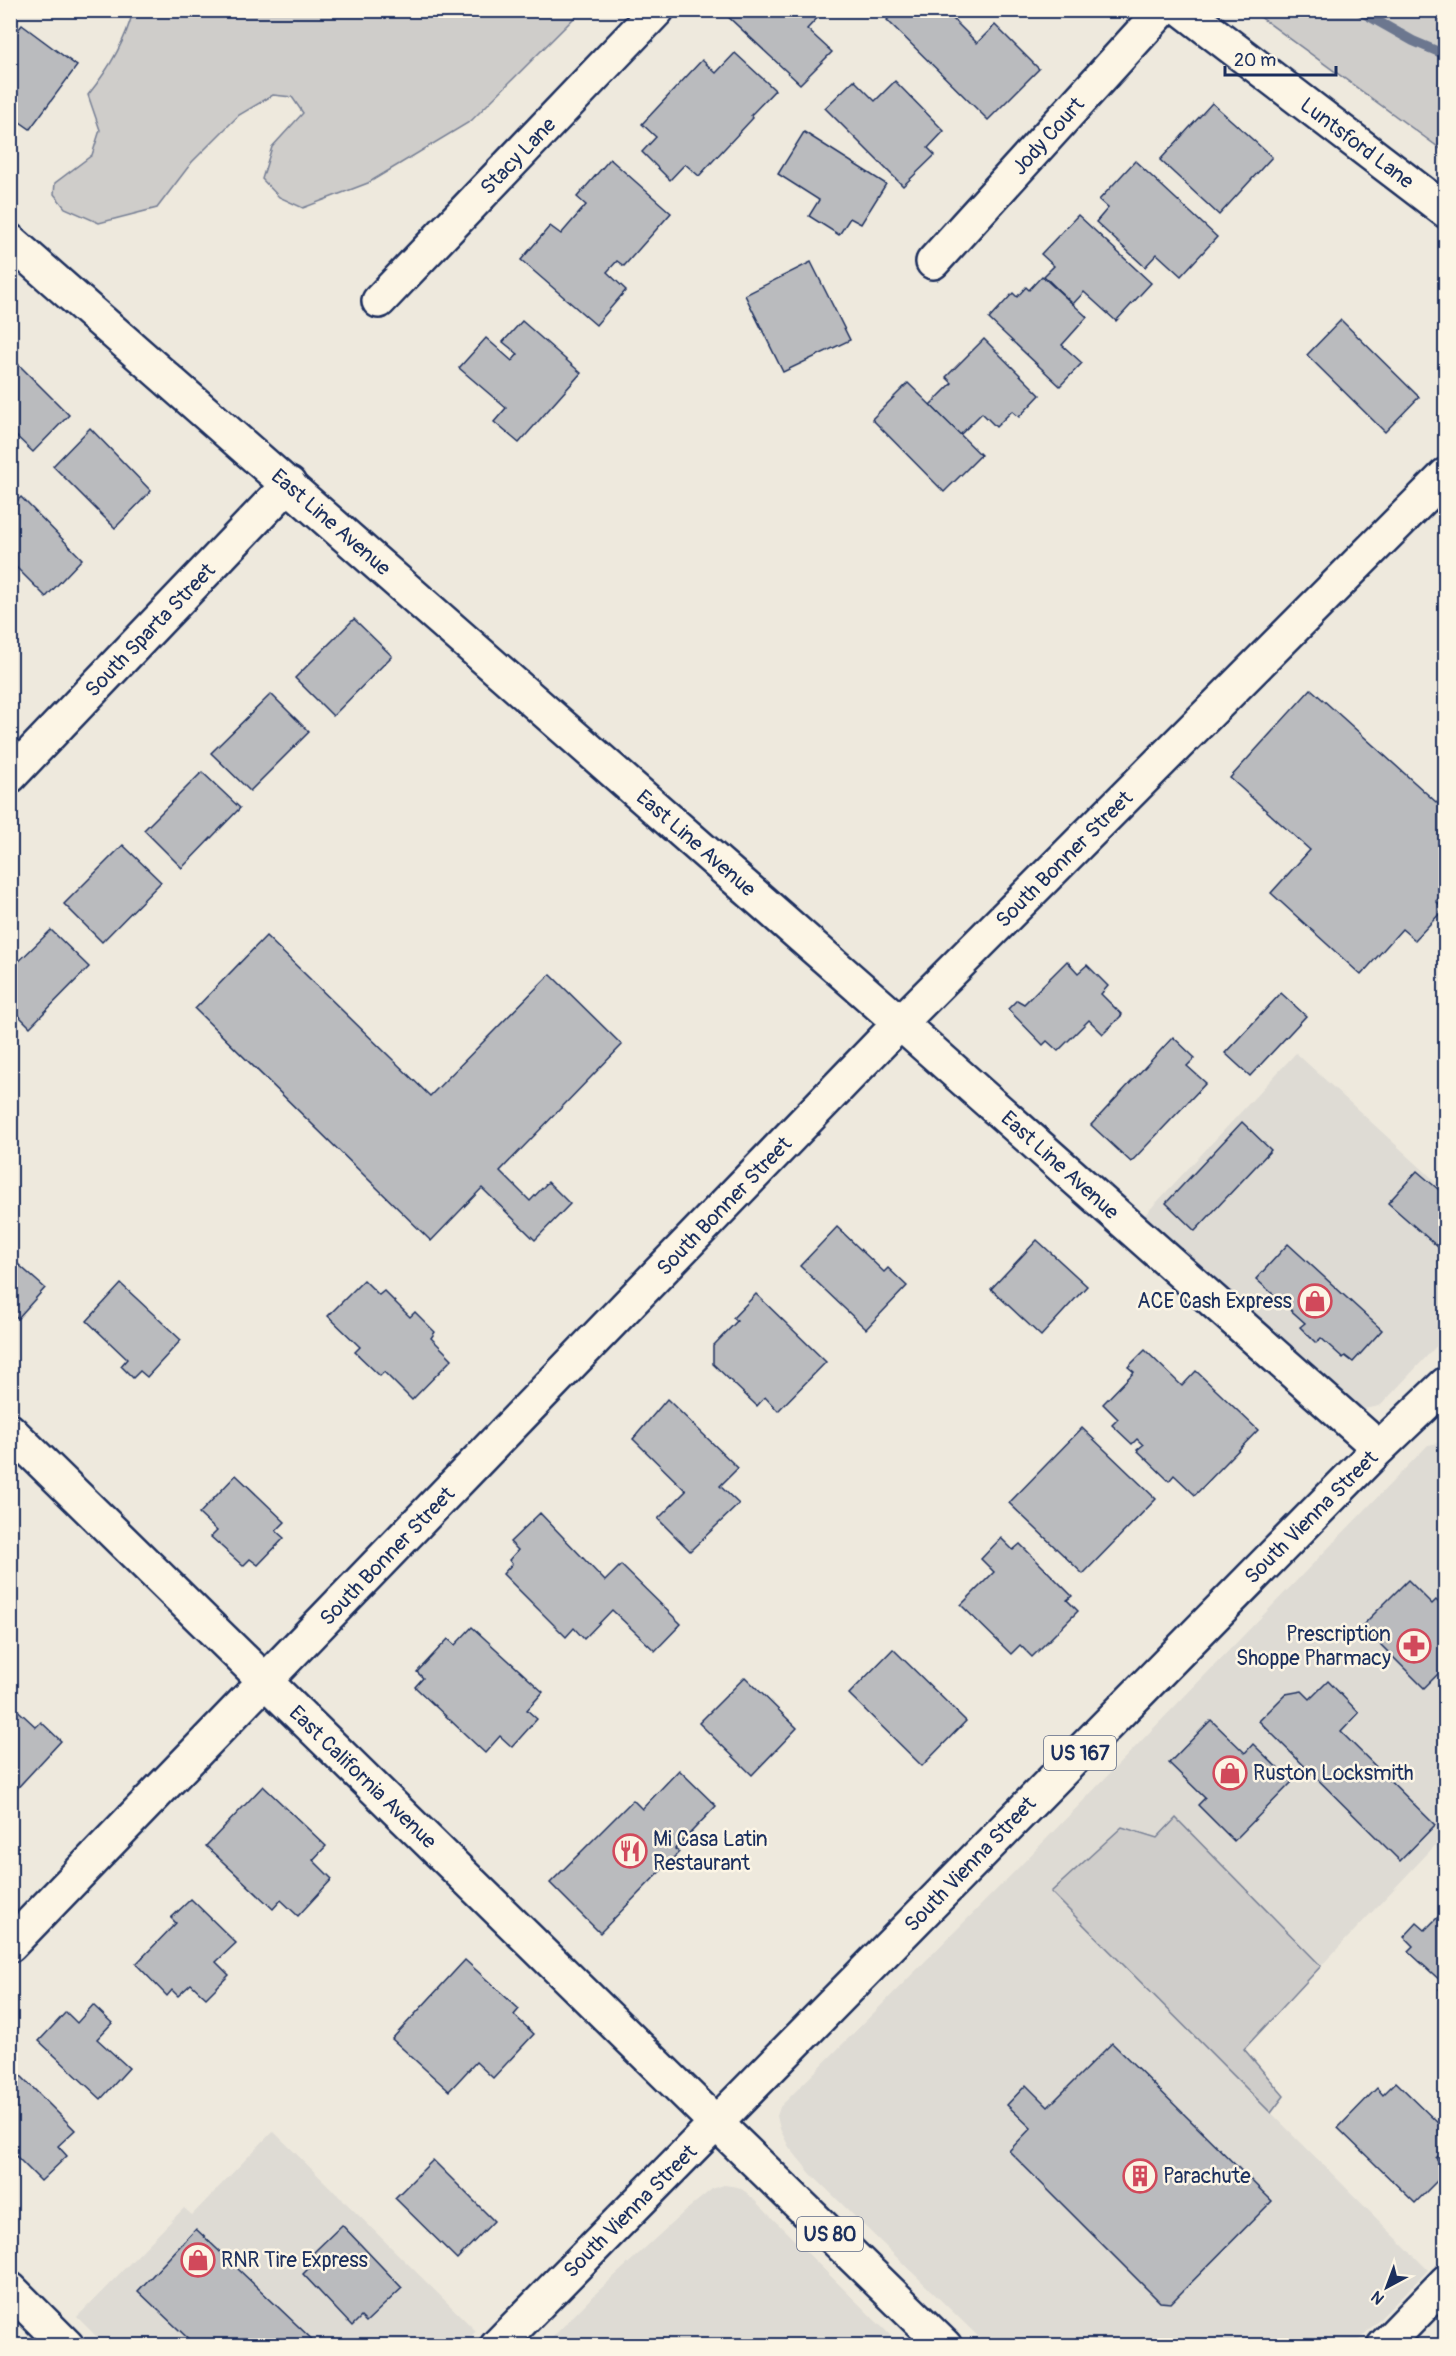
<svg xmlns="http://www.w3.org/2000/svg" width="1456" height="2356" font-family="Pangolin,sans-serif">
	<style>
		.built { fill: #dedbd4 }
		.green { fill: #cfcdca; stroke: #757e94; stroke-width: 1.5 }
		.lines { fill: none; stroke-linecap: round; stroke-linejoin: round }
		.stream { stroke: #6c778f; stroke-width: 10 }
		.building { fill: #babbbe; stroke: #1b2f5e; stroke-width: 1.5 }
		.street-casing { stroke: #1b2f5e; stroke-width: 38 }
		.secondary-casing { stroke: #1b2f5e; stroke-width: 38 }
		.primary-casing { stroke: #1b2f5e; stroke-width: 38 }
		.highway-casing { stroke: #1b2f5e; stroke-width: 38 }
		.street { stroke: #fcf5e5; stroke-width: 33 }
		.secondary { stroke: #fcf5e5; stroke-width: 33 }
		.primary { stroke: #fcf5e5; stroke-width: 33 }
		.highway { stroke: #fcf5e5; stroke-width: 33 }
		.labels { text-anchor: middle; stroke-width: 5; stroke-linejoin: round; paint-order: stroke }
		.shield { fill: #fcf5e5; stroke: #5e6a86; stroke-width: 1.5 }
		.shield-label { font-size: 20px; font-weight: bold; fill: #1b2f5e }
		.street-label { font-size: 21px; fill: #1b2f5e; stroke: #fcf5e5 }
		.poi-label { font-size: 21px; fill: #1b2f5e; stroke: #fcf5e5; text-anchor: start }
	</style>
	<rect width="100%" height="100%" fill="#eee9dd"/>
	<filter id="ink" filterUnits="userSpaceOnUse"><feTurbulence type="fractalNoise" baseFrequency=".0167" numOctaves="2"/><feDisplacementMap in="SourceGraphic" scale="12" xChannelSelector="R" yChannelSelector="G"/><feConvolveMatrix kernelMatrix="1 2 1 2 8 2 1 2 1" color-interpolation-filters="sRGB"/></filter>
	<g filter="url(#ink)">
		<!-- built -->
		<g class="built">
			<polygon points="1296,1053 1445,1190 1445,1337 1381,1405 1375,1407 1363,1409 1355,1407 1142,1218"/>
			<polygon points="1445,1442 1445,1835 1321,1966 1176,1818 1157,1838 1051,1892 1428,2270 1354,2345 987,2345 811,2174 789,2147 780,2129 777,2116 780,2107 1022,1864 1428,1445"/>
			<polygon points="273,2131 476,2331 462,2346 106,2346 77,2317 184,2208 192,2215"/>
			<polygon points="724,2185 738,2187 746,2192 900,2345 545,2345 594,2295 684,2212 712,2189"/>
		</g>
		<!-- green -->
		<g class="green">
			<path d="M133 11V10L581 11 471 121 368 183 303 208 279 197 262 179 272 147 303 113 292 97 273 95 239 115 192 162 157 208 99 223 65 208 54 194 55 183 92 155 100 130 88 95C109 69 125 43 133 11Z"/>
			<polygon points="1252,11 1445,11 1445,152"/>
			<polygon points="1176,1818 1321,1966 1244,2049 1284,2096 1271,2113 1051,1892 1122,1827 1157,1838"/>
		</g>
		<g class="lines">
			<!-- stream -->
			<polyline class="stream" points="1358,10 1413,41 1446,55"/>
		</g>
		<!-- building -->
		<g class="building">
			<polygon points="724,10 818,10 822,13 807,29 832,52 800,84 723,12"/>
			<polygon points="896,10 944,10 977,43 995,25 1039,69 988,120 887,20"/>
			<polygon points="22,25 77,66 30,129 10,115 10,40"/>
			<polygon points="735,53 775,90 751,115 753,118 699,176 685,164 670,180 642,152 656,137 642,124 702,60 716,73"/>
			<polygon points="854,80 875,101 895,81 944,131 928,148 935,155 903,186 825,108"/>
			<polygon points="1212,103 1272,157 1219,215 1160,160"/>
			<polygon points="804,132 886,184 861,224 850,218 839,235 809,216 819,200 778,174"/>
			<polygon points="610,159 671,213 624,266 617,261 607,272 626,290 596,325 521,260 550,226 561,234 586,205 577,197"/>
			<polygon points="1135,161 1217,237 1181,276 1157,254 1145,267 1096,222 1108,208 1099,200"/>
			<polygon points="1078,215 1151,283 1116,321 1084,292 1073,304 1044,276 1054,266 1041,254"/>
			<polygon points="811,262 850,340 783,372 745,295"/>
			<polygon points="1042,276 1087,317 1062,345 1082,363 1060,386 989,319 1013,293 1017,297 1026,287 1029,290"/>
			<polygon points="1341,320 1419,397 1385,432 1307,355"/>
			<polygon points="522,321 581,373 519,443 494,422 506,408 459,368 486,338 512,361 518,354 503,342"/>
			<polygon points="984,339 1040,395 1019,417 1012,411 996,427 982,413 960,435 930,405 952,383 946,377"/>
			<polygon points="10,356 69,415 33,452 10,430"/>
			<polygon points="908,383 981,455 944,492 872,419"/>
			<polygon points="90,428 151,491 115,528 53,466"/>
			<polygon points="21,497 82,559 46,597 10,561 10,508"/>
			<polygon points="354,619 392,656 333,716 295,678"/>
			<polygon points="1311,689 1446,811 1446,891 1436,901 1444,909 1415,940 1402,929 1361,975 1271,893 1310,850 1230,778"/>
			<polygon points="271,694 309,732 250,791 211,753"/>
			<polygon points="202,772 240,808 182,868 144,830"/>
			<polygon points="123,845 161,882 102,942 64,904"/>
			<polygon points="51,930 89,967 30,1027 10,1007 10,970"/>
			<polygon points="266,936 430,1096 550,974 622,1045 500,1171 530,1201 548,1182 570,1204 535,1240 482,1188 431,1241 195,1009"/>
			<polygon points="1067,961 1078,973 1087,965 1108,986 1101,994 1122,1015 1103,1034 1089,1020 1058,1051 1047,1041 1043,1045 1008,1009 1017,1000 1024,1004"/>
			<polygon points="1281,993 1306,1016 1250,1076 1225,1053"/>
			<polygon points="1173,1037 1195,1058 1187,1066 1206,1083 1131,1162 1091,1125"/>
			<polygon points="1242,1122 1271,1150 1195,1231 1166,1203"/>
			<polygon points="1417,1171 1446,1196 1446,1254 1388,1203"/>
			<polygon points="837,1227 884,1272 888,1268 907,1286 866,1329 800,1266"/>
			<polygon points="1037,1240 1087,1286 1041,1336 991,1289"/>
			<polygon points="1288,1244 1382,1330 1353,1362 1345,1356 1343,1358 1321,1338 1316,1343 1300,1327 1305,1323 1256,1279"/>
			<polygon points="10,1257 45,1288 18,1318 10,1312"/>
			<polygon points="364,1280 379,1295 384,1291 410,1317 415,1312 435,1332 431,1338 452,1359 412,1400 384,1372 380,1376 355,1352 360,1347 328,1316"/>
			<polygon points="121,1284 181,1340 147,1377 140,1371 133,1378 121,1366 127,1359 87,1321"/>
			<polygon points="756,1294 826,1362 778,1411 765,1397 757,1406 713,1364 713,1346 737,1321 733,1318"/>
			<polygon points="1145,1350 1182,1386 1196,1371 1258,1430 1195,1495 1174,1475 1169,1481 1137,1450 1143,1445 1137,1439 1132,1444 1112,1425 1118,1419 1103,1404 1134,1372 1128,1367"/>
			<polygon points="667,1399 738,1468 720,1486 739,1504 690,1551 658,1519 686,1491 633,1439"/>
			<polygon points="1082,1428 1156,1499 1083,1574 1009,1503"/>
			<polygon points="236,1475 285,1522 276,1531 284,1538 258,1565 250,1559 243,1566 211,1537 217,1531 199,1514"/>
			<polygon points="540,1513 605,1581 621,1565 681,1624 655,1651 612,1610 584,1639 574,1628 566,1637 503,1574 512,1564 509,1560 518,1550 510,1542"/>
			<polygon points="1001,1538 1013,1550 1020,1544 1072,1596 1067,1600 1078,1611 1032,1657 1020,1645 1011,1654 961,1605 994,1572 981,1559"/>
			<polygon points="1408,1580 1432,1604 1436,1600 1446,1610 1446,1666 1424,1688 1362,1626"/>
			<polygon points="472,1627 543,1692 527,1710 537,1719 512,1747 500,1736 485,1753 415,1687 423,1678 417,1672 448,1639 455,1645"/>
			<polygon points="893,1649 966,1721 922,1766 849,1694"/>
			<polygon points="745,1677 797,1728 752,1775 699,1723"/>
			<polygon points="1328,1681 1359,1713 1341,1732 1435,1825 1400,1861 1259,1721 1286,1694 1302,1691 1310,1699"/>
			<polygon points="10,1703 36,1727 41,1722 61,1741 10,1796"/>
			<polygon points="1211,1720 1245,1753 1253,1744 1292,1782 1234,1841 1198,1805 1205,1798 1169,1763"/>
			<polygon points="679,1770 716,1806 675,1849 679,1852 600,1933 550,1883 633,1800 642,1809"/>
			<polygon points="263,1786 326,1846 313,1860 332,1879 298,1916 281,1900 273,1909 206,1846"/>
			<polygon points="191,1899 236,1943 216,1962 229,1975 206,1998 191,1984 178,1996 172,1990 167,1996 136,1964 176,1923 171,1918"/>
			<polygon points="1446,1909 1446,1995 1439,1989 1444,1984 1408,1951 1413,1946 1404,1937 1417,1923 1425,1930"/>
			<polygon points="465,1960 519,2009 514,2015 534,2034 493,2078 476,2062 449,2091 392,2039"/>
			<polygon points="93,2005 112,2023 97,2039 129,2068 101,2099 39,2041 66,2012 77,2023"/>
			<polygon points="1112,2043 1272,2201 1171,2303 1160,2302 1009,2151 1031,2128 1007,2105 1026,2085 1048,2107"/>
			<polygon points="10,2065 75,2130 58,2146 67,2156 41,2181 10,2150"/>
			<polygon points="1396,2082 1446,2131 1446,2149 1436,2158 1446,2168 1446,2172 1415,2203 1338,2128 1377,2088 1383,2095"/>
			<polygon points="433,2160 494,2221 457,2259 395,2198"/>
			<polygon points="342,2225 402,2288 366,2322 361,2317 352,2326 303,2274 318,2259 313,2253"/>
			<polygon points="196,2229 319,2346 196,2346 138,2291"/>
		</g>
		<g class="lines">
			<defs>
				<g id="street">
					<polyline points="1183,10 1446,211"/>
					<polyline points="10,241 900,1023 1379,1448"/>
					<polyline points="933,262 1162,10"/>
					<polyline points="379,301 657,10"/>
					<polyline points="10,776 289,484"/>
					<polyline points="10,1945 900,1023 1446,475"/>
					<polyline points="10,2289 67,2346"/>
				</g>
				<polyline id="secondary" points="10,1431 716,2123"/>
				<polyline id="primary" points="716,2123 945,2346"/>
				<g id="highway">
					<polyline points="497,2346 1379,1448 1446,1384"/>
					<polyline points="1384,2346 1446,2282"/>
				</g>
			</defs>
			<!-- street casing -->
			<use href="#street" class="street-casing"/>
			<!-- secondary casing -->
			<use href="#secondary" class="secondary-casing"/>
			<!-- primary casing -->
			<use href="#primary" class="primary-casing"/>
			<!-- highway casing -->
			<use href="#highway" class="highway-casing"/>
			<!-- street -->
			<use href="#street" class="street"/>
			<!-- secondary -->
			<use href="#secondary" class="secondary"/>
			<!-- primary -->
			<use href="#primary" class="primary"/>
			<!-- highway -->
			<use href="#highway" class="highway"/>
		</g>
	</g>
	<!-- icons -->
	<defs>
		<symbol id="shop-ring" viewBox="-11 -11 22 22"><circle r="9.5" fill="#fcf5e5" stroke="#d1495b" stroke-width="1.5"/><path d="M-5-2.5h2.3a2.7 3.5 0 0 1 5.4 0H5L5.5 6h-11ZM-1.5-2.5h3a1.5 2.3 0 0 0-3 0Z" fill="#d1495b"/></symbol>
		<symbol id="pharmacy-ring" viewBox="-11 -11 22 22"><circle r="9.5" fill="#fcf5e5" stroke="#d1495b" stroke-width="1.5"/><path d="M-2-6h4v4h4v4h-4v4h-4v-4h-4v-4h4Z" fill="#d1495b"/></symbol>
		<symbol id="restaurant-ring" viewBox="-11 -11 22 22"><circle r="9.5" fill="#fcf5e5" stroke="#d1495b" stroke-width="1.5"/><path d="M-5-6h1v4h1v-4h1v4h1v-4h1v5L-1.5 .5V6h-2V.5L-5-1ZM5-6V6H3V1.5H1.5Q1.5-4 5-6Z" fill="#d1495b"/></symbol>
		<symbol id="building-ring" viewBox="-11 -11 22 22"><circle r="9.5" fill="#fcf5e5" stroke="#d1495b" stroke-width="1.5"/><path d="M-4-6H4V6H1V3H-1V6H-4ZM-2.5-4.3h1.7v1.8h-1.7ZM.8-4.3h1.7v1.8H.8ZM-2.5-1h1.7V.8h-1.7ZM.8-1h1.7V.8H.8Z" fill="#d1495b"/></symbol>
	</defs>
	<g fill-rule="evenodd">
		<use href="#shop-ring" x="1296" y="1282" width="38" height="38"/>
		<use href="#pharmacy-ring" x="1395" y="1627" width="38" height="38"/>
		<use href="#shop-ring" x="1211" y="1754" width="38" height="38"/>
		<use href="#restaurant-ring" x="611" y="1832" width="38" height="38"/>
		<use href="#building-ring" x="1121" y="2157" width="38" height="38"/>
		<use href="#shop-ring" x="179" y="2241" width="38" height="38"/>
	</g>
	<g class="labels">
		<!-- shield labels -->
		<g class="shield">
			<rect x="1044" y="1736" width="72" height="34" rx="4.5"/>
			<rect x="797" y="2217" width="66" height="34" rx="4.5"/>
		</g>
		<g class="shield-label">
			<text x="1080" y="1760">US 167</text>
			<text x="830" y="2241">US 80</text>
		</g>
		<!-- street labels -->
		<g class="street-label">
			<text transform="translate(1048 136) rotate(-48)" y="7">Jody Court</text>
			<text transform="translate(1357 143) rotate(37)" y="7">Luntsford Lane</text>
			<text transform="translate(518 156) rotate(-46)" y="7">Stacy Lane</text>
			<text transform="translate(331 522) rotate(41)" y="7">East Line Avenue</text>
			<text transform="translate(150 630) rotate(-46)" y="7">South Sparta Street</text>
			<text transform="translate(696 843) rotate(41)" y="7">East Line Avenue</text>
			<text transform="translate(1064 859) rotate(-45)" y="7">South Bonner Street</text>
			<text transform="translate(1060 1165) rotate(42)" y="7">East Line Avenue</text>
			<text transform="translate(724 1206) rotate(-46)" y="7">South Bonner Street</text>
			<text transform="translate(1311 1517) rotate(-45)" y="7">South Vienna Street</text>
			<text transform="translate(387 1556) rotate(-46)" y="7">South Bonner Street</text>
			<text transform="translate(363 1777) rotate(44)" y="7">East California Avenue</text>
			<text transform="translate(970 1864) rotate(-46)" y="7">South Vienna Street</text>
			<text transform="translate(630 2211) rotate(-45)" y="7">South Vienna Street</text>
		</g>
		<!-- poi labels -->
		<g class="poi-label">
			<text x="1292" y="1308" text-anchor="end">ACE Cash Express</text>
			<text x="1391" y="1641" text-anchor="end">Prescription<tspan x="1391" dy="24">Shoppe Pharmacy</tspan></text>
			<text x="1253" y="1780">Ruston Locksmith</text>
			<text x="653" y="1846">Mi Casa Latin<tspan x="653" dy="24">Restaurant</tspan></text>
			<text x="1163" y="2183">Parachute</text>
			<text x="221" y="2267">RNR Tire Express</text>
		</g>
	</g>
	<!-- margin -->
	<rect width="1456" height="2356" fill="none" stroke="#fcf5e5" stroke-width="36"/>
	<rect x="18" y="18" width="1420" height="2320" fill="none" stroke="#1b2f5e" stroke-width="2" filter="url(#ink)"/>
	<!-- north arrow -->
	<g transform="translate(1387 2287) rotate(221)" stroke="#fcf5e5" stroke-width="4.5" paint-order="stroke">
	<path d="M0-4.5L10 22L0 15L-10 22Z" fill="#1b2f5e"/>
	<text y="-9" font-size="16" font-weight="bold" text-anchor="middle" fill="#1b2f5e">N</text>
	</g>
	<!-- scale -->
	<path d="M1225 66v9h111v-9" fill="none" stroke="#1b2f5e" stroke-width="3"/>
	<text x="1234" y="66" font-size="18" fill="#1b2f5e" stroke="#fcf5e5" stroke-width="4.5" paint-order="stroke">20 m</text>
</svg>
